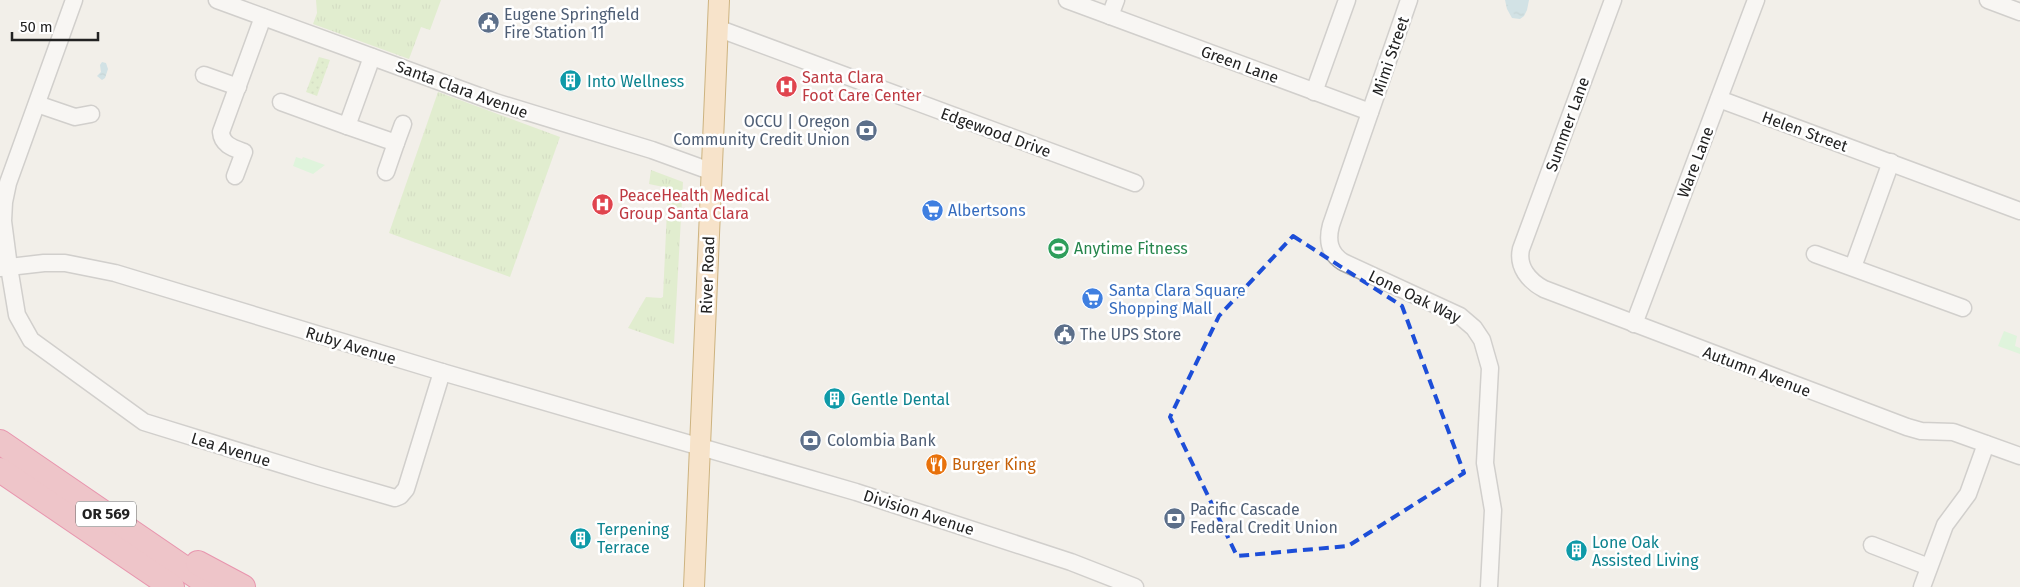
<svg xmlns="http://www.w3.org/2000/svg" width="2020" height="587" font-family="'Fira Sans',sans-serif">
	<style>
		.grass { fill: url(#grass-tufts) }
		.park { fill: #c8facc }
		.garden { fill: url(#garden-dots) }
		.water { fill: url(#water-ripples) }
		.lines { fill: none; stroke-linecap: round; stroke-linejoin: round }
		.minor-casing { stroke: #a9a9a9; stroke-width: 19 }
		.major-casing { stroke: #a06b00; stroke-width: 22 }
		.highway-casing { stroke: #dc2a67; stroke-width: 26 }
		.minor { stroke: #fff; stroke-width: 16 }
		.major { stroke: #fcd6a4; stroke-width: 20 }
		.highway { stroke: #e892a2; stroke-width: 24 }
		.marked { fill: none; stroke: #1d4ed8; stroke-width: 4; stroke-dasharray: 10 6; stroke-linejoin: round }
		.labels { text-anchor: middle; stroke-width: 5; stroke-linejoin: round; paint-order: stroke }
		.shield { fill: #fff; stroke: #646464; stroke-width: 1 }
		.shield-label { font-size: 15px; font-weight: bold; fill: #222 }
		.service-label { font-size: 16px; fill: #4e5e75; stroke: #fff; text-anchor: start }
		.street-label { font-size: 16px; fill: #222; stroke: #fff }
		.health-label { font-size: 16px; fill: #be3a42; stroke: #fff; text-anchor: start }
		.culture-label { font-size: 16px; fill: #0d838f; stroke: #fff; text-anchor: start }
		.shop-label { font-size: 16px; fill: #366cbe; stroke: #fff; text-anchor: start }
		.leisure-label { font-size: 16px; fill: #27864d; stroke: #fff; text-anchor: start }
		.food-label { font-size: 16px; fill: #c56008; stroke: #fff; text-anchor: start }
	</style>
	<defs>
		<pattern id="grass-tufts" width="24" height="20" patternUnits="userSpaceOnUse" patternTransform="scale(1.25)"><rect width="24" height="20" fill="#cdebb0"/><path d="M3 7l-1-3M5 7V3M7 7l1-3M15 17l-1-3M17 17v-4M19 17l1-3" fill="none" stroke="#b0c997"/></pattern>
		<pattern id="garden-dots" width="8" height="8" patternUnits="userSpaceOnUse" patternTransform="scale(1.25)"><rect width="8" height="8" fill="#cdebb0"/><path d="M2 2h.1M6 6h.1" fill="none" stroke="#b0c997" stroke-width="1.8" stroke-linecap="round"/></pattern>
		<pattern id="water-ripples" width="26" height="14" patternUnits="userSpaceOnUse" patternTransform="scale(1.25)"><rect width="26" height="14" fill="#aad3df"/><path d="M2 4q2-2 4 0t4 0M15 11q2-2 4 0t4 0" fill="none" stroke="#92b5bf"/></pattern>
	</defs>
	<rect width="100%" height="100%" fill="#f2efe9"/>
	<!-- grass -->
	<g class="grass">
		<polygon points="316,0 441,0 430,30 421,27 409,59 313,24 317,13"/>
		<polygon points="438,92 560,137 510,277 389,233"/>
		<polygon points="651,170 683,182 674,344 628,328 646,297 661,298 663,297 668,188 649,184"/>
	</g>
	<!-- park -->
	<g class="park">
		<polygon points="296,157 302,159 303,157 325,165 313,174 293,166"/>
		<polygon points="2004,331 2017,336 2015,346 2020,348 2020,354 1998,346"/>
	</g>
	<!-- garden -->
	<polygon class="garden" points="319,57 330,60 317,96 306,92"/>
	<!-- water -->
	<g class="water">
		<polygon points="1505,0 1529,0 1527,10 1524,16 1520,19 1512,18 1507,9"/>
		<polygon points="102,62 106,63 108,69 105,78 102,80 97,76 101,72 100,65"/>
	</g>
	<g class="lines">
		<defs>
			<g id="minor">
				<polyline points="74,0 8,183 4,202 3,221 9,267 17,315 31,340 144,422 319,476 395,498 400,496 406,489 442,372"/>
				<polyline points="217,0 495,102 652,150 710,171"/>
				<polyline points="1067,0 1370,112"/>
				<path d="M1409 0 1331 225C1327 240 1329 253 1343 262L1460 316 1474 328 1482 340 1490 368 1485 463 1493 510 1489 587"/>
				<path d="M1613 0 1521 249C1517 267 1529 281 1544 289L1907 427 1921 431 1953 432 2020 456"/>
				<polyline points="1988,0 2020,12"/>
				<polyline points="1110,16 1116,0"/>
				<polyline points="717,28 1135,183"/>
				<polyline points="204,75 238,87"/>
				<polyline points="1314,92 1347,0"/>
				<polyline points="1719,99 2020,211"/>
				<polyline points="281,102 347,126 372,57"/>
				<polyline points="37,104 75,117 91,114"/>
				<polyline points="347,126 396,143 386,172"/>
				<polyline points="396,143 403,124"/>
				<path d="M235 176 244 152C233 148 222 145 221 132L263 17"/>
				<polyline points="1815,254 1963,308"/>
				<polyline points="1853,267 1891,162"/>
				<polyline points="0,268 44,263 65,263 115,273 442,372 856,492 1071,562 1135,587"/>
				<polyline points="1634,324 1756,0"/>
				<polyline points="1872,545 1929,567"/>
				<polyline points="1922,587 1945,525 1968,494 1986,444"/>
			</g>
			<polyline id="major" points="694,587 719,0"/>
			<g id="highway">
				<polyline points="0,442 212,587"/>
				<polyline points="0,470 172,587"/>
				<polyline points="198,563 243,587"/>
			</g>
		</defs>
		<!-- minor casing -->
		<use href="#minor" class="minor-casing"/>
		<!-- major casing -->
		<use href="#major" class="major-casing"/>
		<!-- highway casing -->
		<use href="#highway" class="highway-casing"/>
		<!-- minor -->
		<use href="#minor" class="minor"/>
		<!-- major -->
		<use href="#major" class="major"/>
		<!-- highway -->
		<use href="#highway" class="highway"/>
	</g>
	<!-- marked area -->
	<path d="M0 0H2020V587H0ZM1293 236 1402 306 1464 473 1348 546 1237 556 1170 417 1219 316Z" fill="#f2efe9" fill-opacity=".55" fill-rule="evenodd"/>
	<path class="marked" d="M1293 236 1402 306 1464 473 1348 546 1237 556 1170 417 1219 316Z"/>
	<!-- icons -->
	<defs>
		<symbol id="civic-disc" viewBox="-11 -11 22 22"><circle r="9.5" fill="#5c6f8a" stroke="#fff"/><path d="M-.6-6.5H3V-4.5H.6V-3L4-1V1h2V6H-6V1h2V-1L-.6-3ZM-1.2 2.5V6h2.4V2.5Z" fill="#fff"/></symbol>
		<symbol id="building-disc" viewBox="-11 -11 22 22"><circle r="9.5" fill="#0f9aa8" stroke="#fff"/><path d="M-4-6H4V6H1V3H-1V6H-4ZM-2.5-4.3h1.7v1.8h-1.7ZM.8-4.3h1.7v1.8H.8ZM-2.5-1h1.7V.8h-1.7ZM.8-1h1.7V.8H.8Z" fill="#fff"/></symbol>
		<symbol id="hospital-disc" viewBox="-11 -11 22 22"><circle r="9.5" fill="#e0444e" stroke="#fff"/><path d="M-5-5h3v3.5h4V-5h3V5h-3V1.5h-4V5h-3Z" fill="#fff"/></symbol>
		<symbol id="bank-disc" viewBox="-11 -11 22 22"><circle r="9.5" fill="#5c6f8a" stroke="#fff"/><path d="M-6-4H6V4H-6ZM0-2.3a2.3 2.3 0 1 0 0 4.6a2.3 2.3 0 1 0 0-4.6Z" fill="#fff"/></symbol>
		<symbol id="supermarket-disc" viewBox="-11 -11 22 22"><circle r="9.5" fill="#3f7fe0" stroke="#fff"/><path d="M-6-5.5h2.5l.6 2H6L4.5 2H-2.5L-4.4-4H-6ZM-1.5 3.2a1.3 1.3 0 1 0 .1 0ZM3 3.2a1.3 1.3 0 1 0 .1 0Z" fill="#fff"/></symbol>
		<symbol id="stadium-disc" viewBox="-11 -11 22 22"><circle r="9.5" fill="#2e9e5b" stroke="#fff"/><path d="M0-5a6.5 5 0 1 0 0 10a6.5 5 0 1 0 0-10ZM-3.5-1.8h7v3.6h-7Z" fill="#fff"/></symbol>
		<symbol id="restaurant-disc" viewBox="-11 -11 22 22"><circle r="9.5" fill="#e8710a" stroke="#fff"/><path d="M-5-6h1v4h1v-4h1v4h1v-4h1v5L-1.5 .5V6h-2V.5L-5-1ZM5-6V6H3V1.5H1.5Q1.5-4 5-6Z" fill="#fff"/></symbol>
	</defs>
	<g fill-rule="evenodd">
		<use href="#civic-disc" x="476" y="10" width="25" height="25"/>
		<use href="#building-disc" x="558" y="68" width="25" height="25"/>
		<use href="#hospital-disc" x="774" y="74" width="25" height="25"/>
		<use href="#bank-disc" x="854" y="118" width="25" height="25"/>
		<use href="#hospital-disc" x="590" y="192" width="25" height="25"/>
		<use href="#supermarket-disc" x="920" y="198" width="25" height="25"/>
		<use href="#stadium-disc" x="1046" y="236" width="25" height="25"/>
		<use href="#supermarket-disc" x="1080" y="286" width="25" height="25"/>
		<use href="#civic-disc" x="1052" y="322" width="25" height="25"/>
		<use href="#building-disc" x="822" y="386" width="25" height="25"/>
		<use href="#bank-disc" x="798" y="428" width="25" height="25"/>
		<use href="#restaurant-disc" x="924" y="452" width="25" height="25"/>
		<use href="#bank-disc" x="1162" y="506" width="25" height="25"/>
		<use href="#building-disc" x="568" y="526" width="25" height="25"/>
		<use href="#building-disc" x="1564" y="538" width="25" height="25"/>
	</g>
	<g class="labels">
		<!-- shield labels -->
		<rect class="shield" x="76" y="501.5" width="60" height="25" rx="4"/>
		<g class="shield-label">
			<text x="106" y="519">OR 569</text>
		</g>
		<!-- service labels -->
		<g class="service-label">
			<text x="504" y="20">Eugene Springfield<tspan x="504" dy="18">Fire Station 11</tspan></text>
			<text x="850" y="127" text-anchor="end">OCCU | Oregon<tspan x="850" dy="18">Community Credit Union</tspan></text>
			<text x="1080" y="340">The UPS Store</text>
			<text x="827" y="446">Colombia Bank</text>
			<text x="1190" y="515">Pacific Cascade<tspan x="1190" dy="18">Federal Credit Union</tspan></text>
		</g>
		<!-- street labels -->
		<g class="street-label">
			<text transform="translate(1390 56) rotate(-71)" y="6">Mimi Street</text>
			<text transform="translate(1240 64) rotate(20)" y="6">Green Lane</text>
			<text transform="translate(462 89) rotate(20)" y="6">Santa Clara Avenue</text>
			<text transform="translate(1567 124) rotate(-70)" y="6">Summer Lane</text>
			<text transform="translate(1805 131) rotate(20)" y="6">Helen Street</text>
			<text transform="translate(996 132) rotate(20)" y="6">Edgewood Drive</text>
			<text transform="translate(1695 162) rotate(-69)" y="6">Ware Lane</text>
			<text transform="translate(707 275) rotate(-88)" y="6">River Road</text>
			<text transform="translate(1415 296) rotate(26)" y="6">Lone Oak Way</text>
			<text transform="translate(351 345) rotate(17)" y="6">Ruby Avenue</text>
			<text transform="translate(1757 371) rotate(21)" y="6">Autumn Avenue</text>
			<text transform="translate(231 449) rotate(17)" y="6">Lea Avenue</text>
			<text transform="translate(919 512) rotate(18)" y="6">Division Avenue</text>
		</g>
		<!-- health labels -->
		<g class="health-label">
			<text x="802" y="83">Santa Clara<tspan x="802" dy="18">Foot Care Center</tspan></text>
			<text x="619" y="201">PeaceHealth Medical<tspan x="619" dy="18">Group Santa Clara</tspan></text>
		</g>
		<!-- culture labels -->
		<g class="culture-label">
			<text x="587" y="87">Into Wellness</text>
			<text x="851" y="405">Gentle Dental</text>
			<text x="597" y="535">Terpening<tspan x="597" dy="18">Terrace</tspan></text>
			<text x="1592" y="548">Lone Oak<tspan x="1592" dy="18">Assisted Living</tspan></text>
		</g>
		<!-- shop labels -->
		<g class="shop-label">
			<text x="948" y="216">Albertsons</text>
			<text x="1109" y="296">Santa Clara Square<tspan x="1109" dy="18">Shopping Mall</tspan></text>
		</g>
		<!-- leisure labels -->
		<g class="leisure-label">
			<text x="1074" y="254">Anytime Fitness</text>
		</g>
		<!-- food labels -->
		<g class="food-label">
			<text x="952" y="470">Burger King</text>
		</g>
	</g>
	<!-- scale -->
	<path d="M12 32v8h86v-8" fill="none" stroke="#222222" stroke-width="2.5"/>
	<text x="20" y="32" font-size="15" fill="#222222" stroke="#ffffff" stroke-width="4" paint-order="stroke">50 m</text>
</svg>
